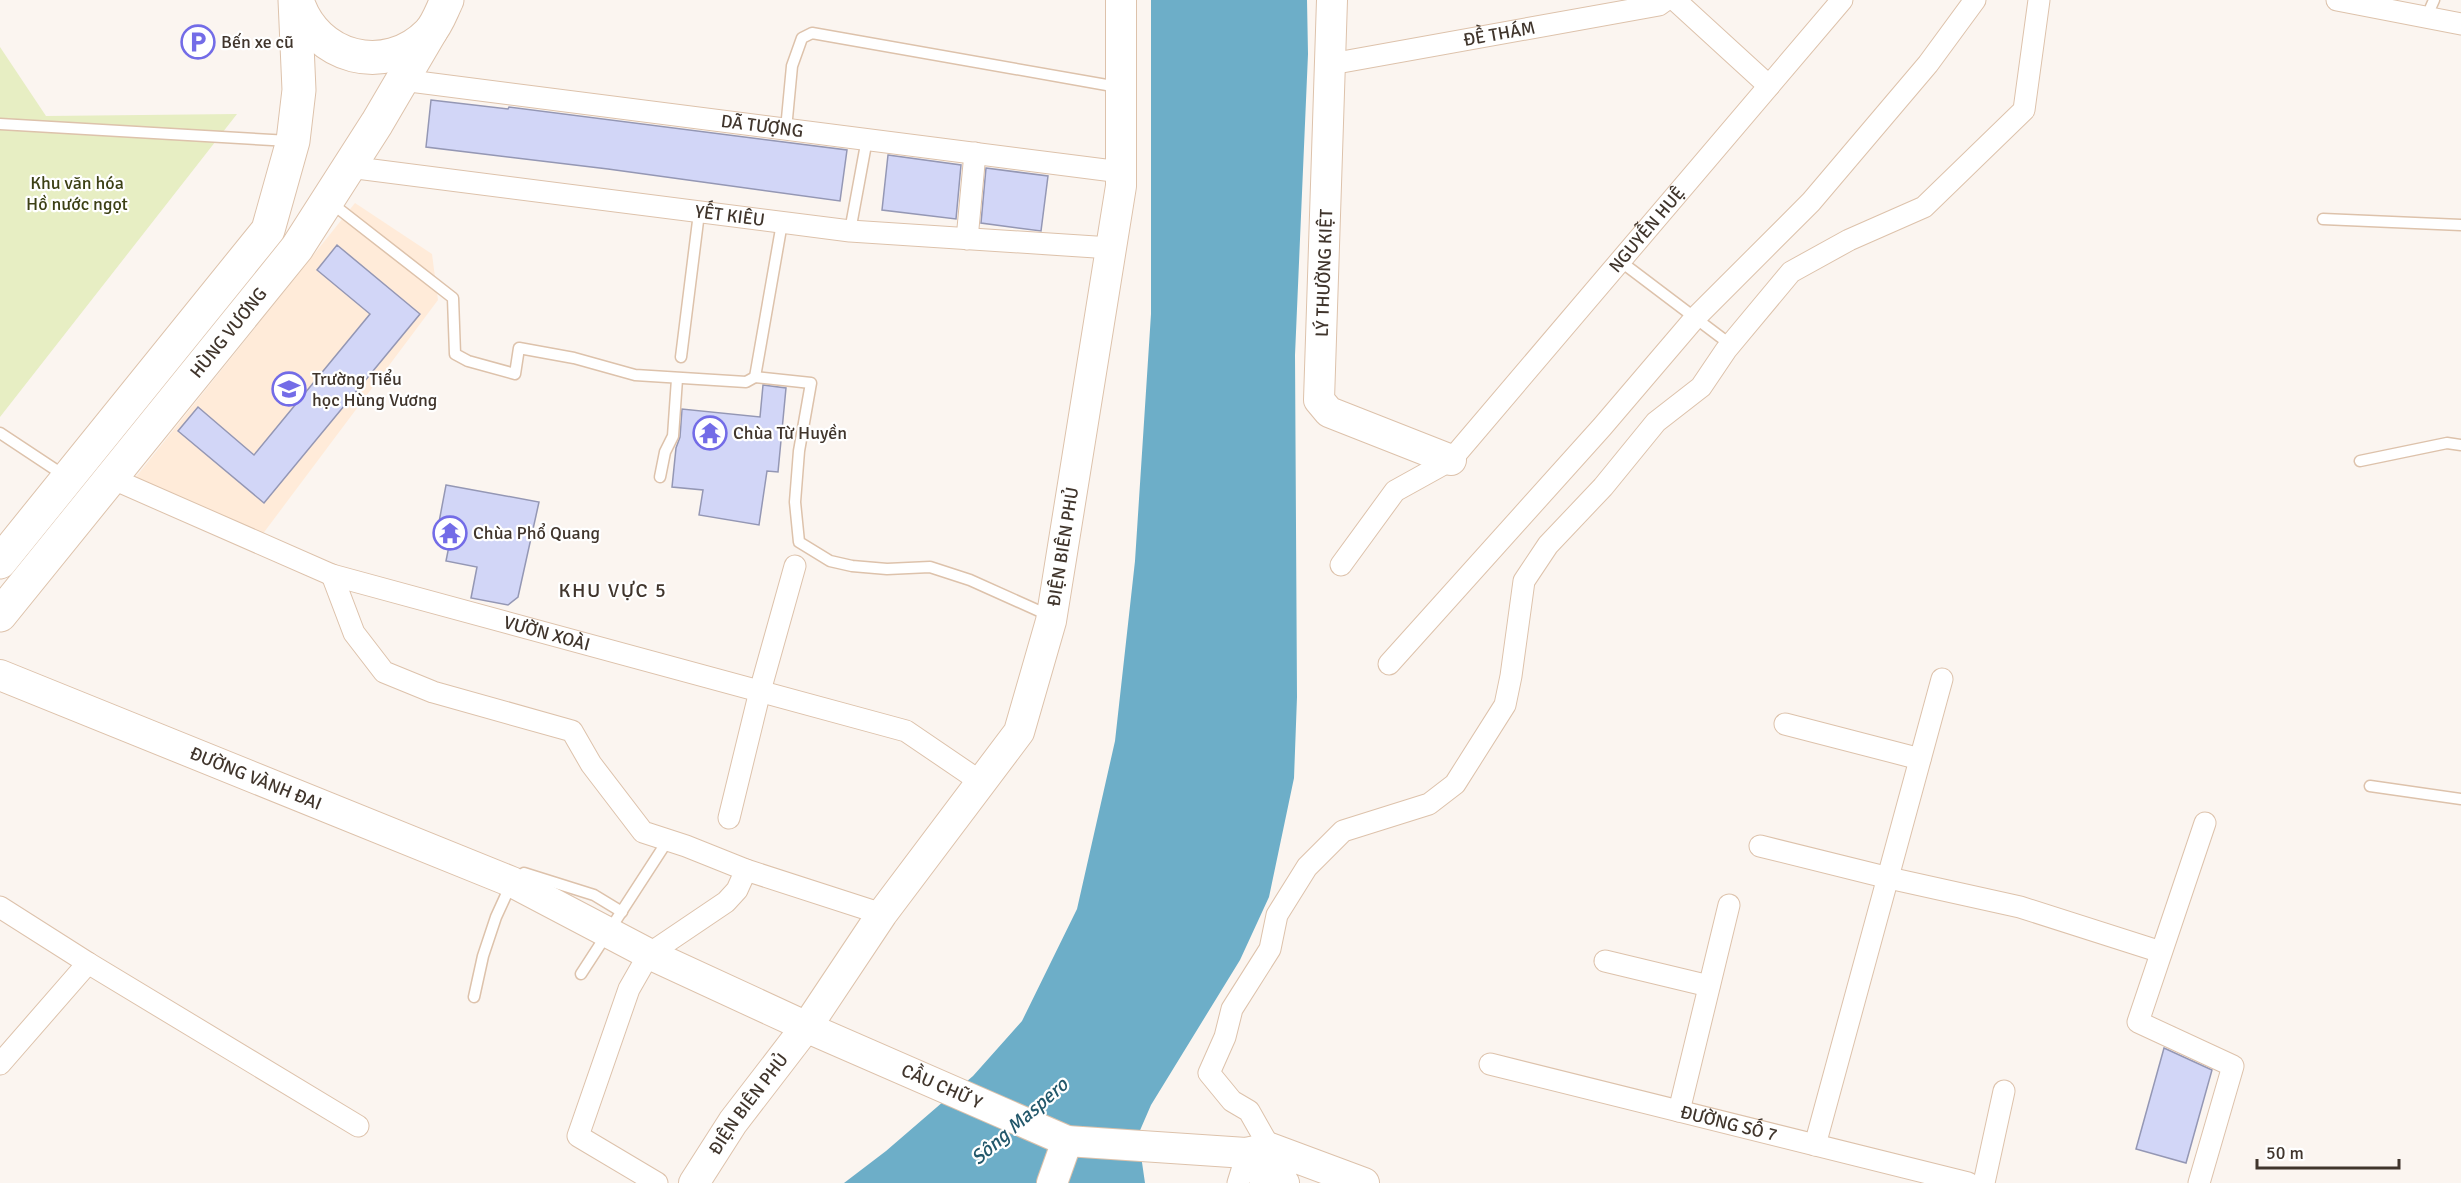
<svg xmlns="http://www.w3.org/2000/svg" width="2461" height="1183" font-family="Signika,sans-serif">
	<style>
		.built { fill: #ffebd9 }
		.green { fill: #e7eec3 }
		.water { fill: #6daec8 }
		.building { fill: #d2d6f7; stroke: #9497b4; stroke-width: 1.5 }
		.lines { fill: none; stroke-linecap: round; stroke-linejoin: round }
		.lane-casing { stroke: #ddc2ab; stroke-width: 13 }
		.street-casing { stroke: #ddc2ab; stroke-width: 23 }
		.secondary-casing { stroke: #ddc2ab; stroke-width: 32 }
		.primary-casing { stroke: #ddc2ab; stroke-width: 35 }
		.lane { stroke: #fff; stroke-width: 10 }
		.street { stroke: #fff; stroke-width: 21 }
		.secondary { stroke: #fff; stroke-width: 30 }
		.primary { stroke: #fff; stroke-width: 33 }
		.labels { text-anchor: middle; stroke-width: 4.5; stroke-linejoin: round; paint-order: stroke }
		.street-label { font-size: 18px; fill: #40352c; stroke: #fff }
		.poi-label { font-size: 18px; fill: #40352c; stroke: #fff; text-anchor: start }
		.park-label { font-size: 18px; fill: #3c4015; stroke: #fff }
		.neighbourhood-label { font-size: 20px; letter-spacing: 1.5px; fill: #40352c; stroke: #fff }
		.water-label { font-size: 20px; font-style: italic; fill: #23586b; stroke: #fff }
	</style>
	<rect width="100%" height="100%" fill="#fbf5f0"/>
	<!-- built -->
	<polygon class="built" points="355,203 432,254 438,300 262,535 135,478"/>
	<!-- green -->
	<polygon class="green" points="0,47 46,116 237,114 0,417"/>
	<!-- water -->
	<polygon class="water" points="1151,0 1307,0 1308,54 1295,355 1297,697 1294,778 1269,897 1240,960 1151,1105 1138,1135 1145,1183 844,1183 886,1151 973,1076 1022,1021 1077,909 1115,741 1135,561 1151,314"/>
	<!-- building -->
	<g class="building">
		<polygon points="431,100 508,109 509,107 847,150 840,201 608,169 426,147"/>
		<polygon points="888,155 961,165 956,219 882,210"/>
		<polygon points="986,168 1048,176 1041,231 981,223"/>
		<polygon points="337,245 420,314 264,503 178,431 198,407 254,455 370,314 317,270"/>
		<polygon points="763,385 786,388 778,472 767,471 759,525 699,515 703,490 672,487 676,448 680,437 682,409 760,417"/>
		<polygon points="446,485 539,502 518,597 508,605 471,598 477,567 446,561 450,541 436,538"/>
		<polygon points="2164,1048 2212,1070 2186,1163 2136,1149"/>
	</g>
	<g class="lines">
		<defs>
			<g id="lane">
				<polyline points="2427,16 2434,0"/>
				<polyline points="0,124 290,141"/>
				<polyline points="786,129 792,66 802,38 812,33 1118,87"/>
				<polyline points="330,202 453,298 455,354 468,361 515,374 519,348 574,358 635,375 746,382 755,377"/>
				<polyline points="2323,219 2461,225"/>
				<polyline points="850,231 867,139"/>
				<polyline points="1620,261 1731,345"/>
				<polyline points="681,357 699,213"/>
				<polyline points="755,377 811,383 799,451 795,502 799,542 830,561 852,566 887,569 930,567 970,580 1048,615"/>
				<polyline points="755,377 782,223"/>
				<polyline points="0,433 65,476"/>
				<polyline points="2360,461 2447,443 2461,445"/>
				<polyline points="660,477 665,452 673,436 677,379"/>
				<polyline points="2370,786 2461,799"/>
				<polyline points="581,974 668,840"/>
				<polyline points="474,997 483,956 496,917 512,882 524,873 594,895 622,912"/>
			</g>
			<g id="street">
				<polyline points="1675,0 1769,86"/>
				<polyline points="2337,0 2461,24"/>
				<path id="s1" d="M1331 64 1659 5 1666 0"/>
				<path id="s2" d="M402 80 1121 172"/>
				<path id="s3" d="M349 167 850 231 1111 248"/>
				<polyline points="967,239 975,153"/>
				<path id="s4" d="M111 478 332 575 906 731 981 782"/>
				<path id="s5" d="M1341 565 1395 491 1451 460 1842 0"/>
				<polyline points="332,575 354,633 384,672 433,692 572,731 591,764 643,832 686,846 746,870 882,914"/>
				<polyline points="1389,664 1602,427 1695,318 1811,202 1928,64 1975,0"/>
				<polyline points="1785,724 1920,759"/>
				<polyline points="729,818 760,691 795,566"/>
				<polyline points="1760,846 1889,878 2020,907 2161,952"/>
				<polyline points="0,907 88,963 358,1126"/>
				<polyline points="1605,961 1709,986"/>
				<polyline points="0,1064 88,963"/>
				<path id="s6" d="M1490 1064 1968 1183"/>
				<polyline points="1679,1111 1729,905"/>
				<polyline points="1815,1145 1942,679"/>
				<polyline points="1270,1148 1249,1111 1232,1101 1209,1073 1225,1037 1232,1009 1270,949 1277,915 1307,867 1343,831 1429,804 1455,784 1505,705 1511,676 1524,581 1548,545 1603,487 1656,422 1701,387 1726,350 1791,272 1849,240 1924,207 2024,110 2039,0"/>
				<polyline points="657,1183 578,1136 629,989 649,954 726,902 737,890 746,870"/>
				<polyline points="1238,1183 1242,1170 1263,1175"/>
				<polyline points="1984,1183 2004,1091"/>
				<polyline points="2199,1183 2233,1066 2138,1022 2205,823"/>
			</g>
			<g id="secondary">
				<polyline points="1332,0 1319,400 1329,412 1451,460"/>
				<path id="s7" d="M0 675 512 882 649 954 805 1026"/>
				<path id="s8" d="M808 1025 882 914 1019 732 1051 621 1121 186V0"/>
				<path id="s9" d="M808 1028 1067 1141 1246 1153"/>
				<path id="s10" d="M694 1183 733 1122 806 1027"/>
				<polyline points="1052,1183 1067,1141"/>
				<polyline points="1284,1183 1263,1175 1246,1153 1270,1148 1364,1183"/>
			</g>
			<g id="primary">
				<path d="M297 0C315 59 386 77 429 33 437 25 442 10 447 0"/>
				<polyline points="0,562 268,230 293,141 299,90 295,0"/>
				<path id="s11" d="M0 615 297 248 377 123 431 31"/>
			</g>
		</defs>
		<!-- lane casing -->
		<use href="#lane" class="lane-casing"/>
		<!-- street casing -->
		<use href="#street" class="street-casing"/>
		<!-- secondary casing -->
		<use href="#secondary" class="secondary-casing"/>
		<!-- primary casing -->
		<use href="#primary" class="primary-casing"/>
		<!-- lane -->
		<use href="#lane" class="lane"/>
		<!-- street -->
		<use href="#street" class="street"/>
		<!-- secondary -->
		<use href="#secondary" class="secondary"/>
		<!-- primary -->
		<use href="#primary" class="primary"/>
	</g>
	<!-- icons -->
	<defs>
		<symbol id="parking-ring" viewBox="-11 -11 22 22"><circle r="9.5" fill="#fff" stroke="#736ce7" stroke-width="1.5"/><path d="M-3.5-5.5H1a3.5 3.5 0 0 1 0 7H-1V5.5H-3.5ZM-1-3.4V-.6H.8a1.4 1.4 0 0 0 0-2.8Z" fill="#736ce7"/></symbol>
		<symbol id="school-ring" viewBox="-11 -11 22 22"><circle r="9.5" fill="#fff" stroke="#736ce7" stroke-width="1.5"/><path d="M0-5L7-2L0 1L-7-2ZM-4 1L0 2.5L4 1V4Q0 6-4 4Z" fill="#736ce7"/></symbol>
		<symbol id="temple-ring" viewBox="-11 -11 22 22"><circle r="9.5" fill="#fff" stroke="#736ce7" stroke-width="1.5"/><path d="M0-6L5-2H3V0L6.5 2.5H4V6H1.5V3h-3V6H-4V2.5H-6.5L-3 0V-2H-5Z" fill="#736ce7"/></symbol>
	</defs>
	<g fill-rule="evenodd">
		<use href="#parking-ring" x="179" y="23" width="38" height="38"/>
		<use href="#school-ring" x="270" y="370" width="38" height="38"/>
		<use href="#temple-ring" x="691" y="414" width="38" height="38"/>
		<use href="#temple-ring" x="431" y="514" width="38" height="38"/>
	</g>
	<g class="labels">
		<!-- street labels -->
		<g class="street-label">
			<text dy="6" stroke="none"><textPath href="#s1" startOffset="171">ĐỀ THÁM</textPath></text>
			<text dy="6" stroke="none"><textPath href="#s2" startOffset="363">DÃ TƯỢNG</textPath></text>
			<text dy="6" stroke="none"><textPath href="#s3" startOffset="384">YẾT KIÊU</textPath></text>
			<text dy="6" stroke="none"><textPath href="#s5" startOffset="458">NGUYỄN HUỆ</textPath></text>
			<text transform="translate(1324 273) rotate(-88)" y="6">LÝ THƯỜNG KIỆT</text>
			<text dy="6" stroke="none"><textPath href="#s11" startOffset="363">HÙNG VƯƠNG</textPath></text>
			<text dy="6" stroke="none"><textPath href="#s8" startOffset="552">ĐIỆN BIÊN PHỦ</textPath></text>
			<text dy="6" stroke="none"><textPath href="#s4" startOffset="464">VƯỜN XOÀI</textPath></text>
			<text dy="6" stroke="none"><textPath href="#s7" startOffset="276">ĐƯỜNG VÀNH ĐAI</textPath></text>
			<text dy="6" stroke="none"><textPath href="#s9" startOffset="146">CẦU CHỮ Y</textPath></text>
			<text dy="6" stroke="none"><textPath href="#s10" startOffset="96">ĐIỆN BIÊN PHỦ</textPath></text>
			<text dy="6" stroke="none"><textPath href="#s6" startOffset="246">ĐƯỜNG SỐ 7</textPath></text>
		</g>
		<!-- poi labels -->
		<g class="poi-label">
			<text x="221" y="48">Bến xe cũ</text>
			<text x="312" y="385">Trường Tiểu<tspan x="312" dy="21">học Hùng Vương</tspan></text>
			<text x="733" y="439">Chùa Từ Huyền</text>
			<text x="473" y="539">Chùa Phổ Quang</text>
		</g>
		<!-- park labels -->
		<g class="park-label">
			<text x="77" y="189">Khu văn hóa<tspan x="77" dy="21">Hồ nước ngọt</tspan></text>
		</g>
		<!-- neighbourhood labels -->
		<g class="neighbourhood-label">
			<text x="613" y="597">KHU VỰC 5</text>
		</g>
		<!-- water labels -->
		<g class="water-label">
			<text transform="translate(1019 1121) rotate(-41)" y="7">Sông Maspero</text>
		</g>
	</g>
	<!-- scale -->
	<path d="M2257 1159v9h142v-9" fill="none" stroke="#40352c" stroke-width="3"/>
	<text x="2266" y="1159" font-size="18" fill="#40352c" stroke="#ffffff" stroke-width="4.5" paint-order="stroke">50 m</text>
</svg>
